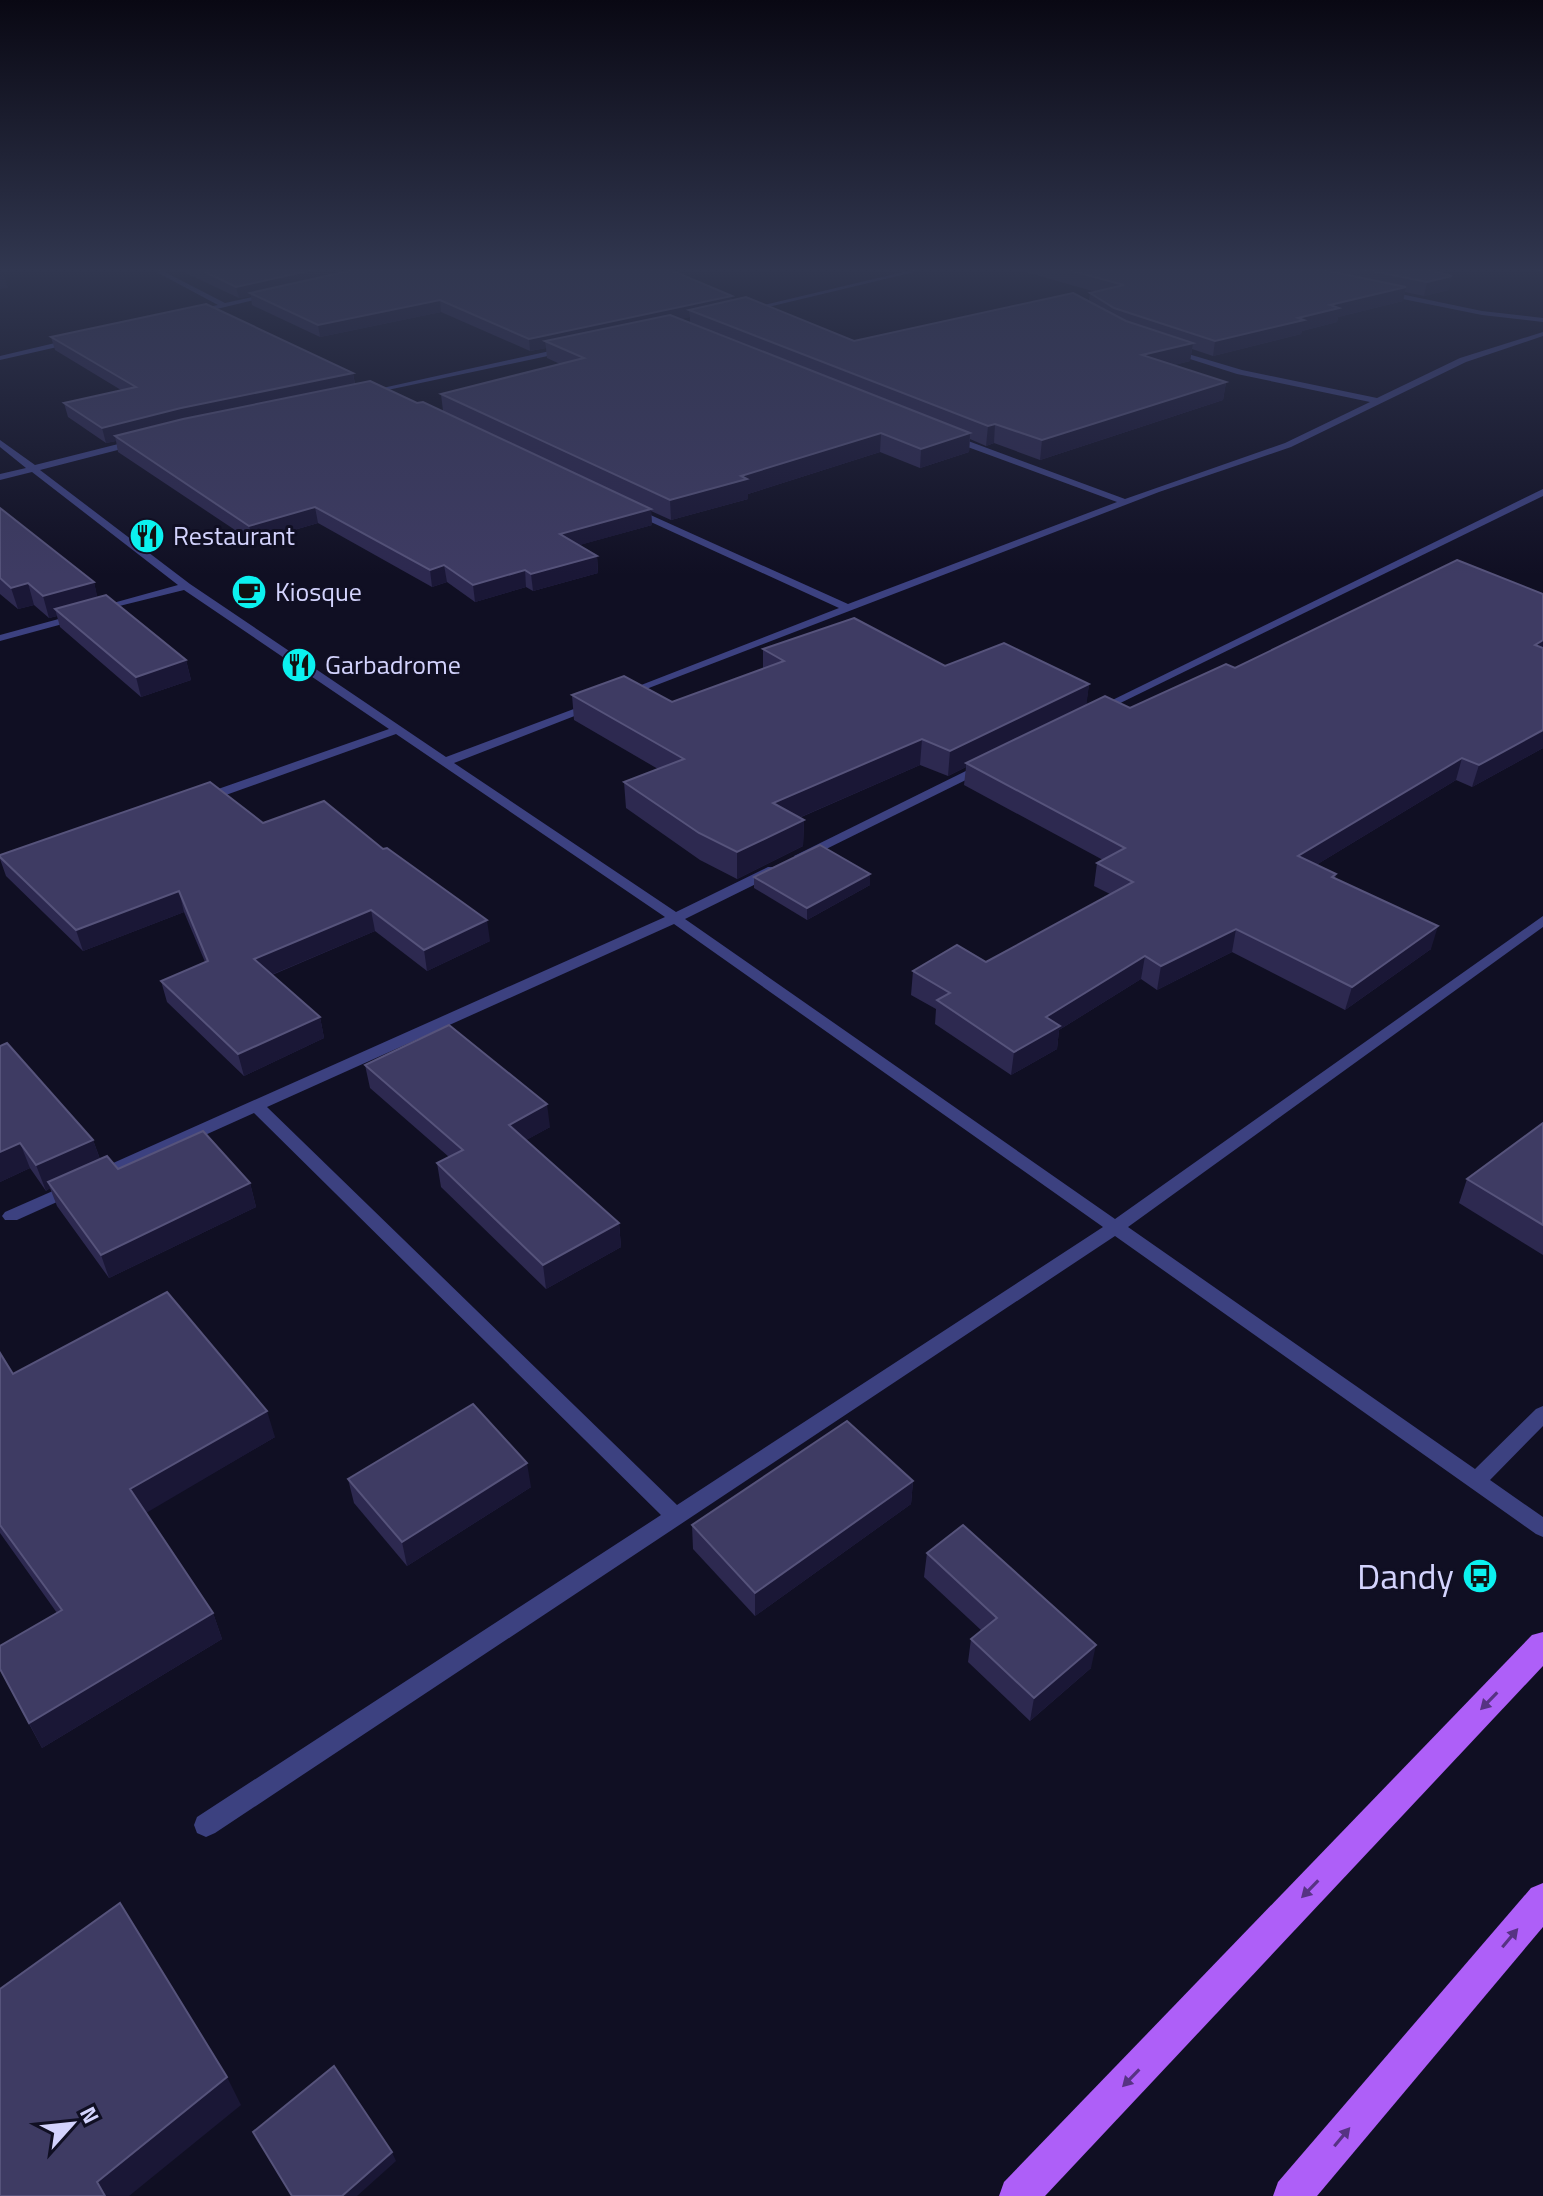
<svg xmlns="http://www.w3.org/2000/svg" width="1543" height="2196" font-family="'Titillium Web',sans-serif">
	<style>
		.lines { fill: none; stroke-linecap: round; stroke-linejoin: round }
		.minor { fill: #3c4180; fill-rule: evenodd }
		.primary { fill: #ae5ff8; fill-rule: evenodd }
		.wall { fill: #2d2950; fill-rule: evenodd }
		.shaded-wall { fill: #1a1736 }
		.building { fill: #3e3b63; stroke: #56537b; stroke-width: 2 }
		.oneway { fill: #573383 }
		.labels { text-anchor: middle; stroke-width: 6; stroke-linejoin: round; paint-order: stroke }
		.far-poi-label { font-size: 26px; fill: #d3d3fd; stroke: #100f23; text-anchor: start }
		.near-poi-label { font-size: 36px; fill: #d3d3fd; stroke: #100f23; text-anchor: end }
	</style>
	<rect width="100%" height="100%" fill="#100f23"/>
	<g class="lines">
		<!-- minor -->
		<g class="minor">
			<polygon points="149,268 157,268 225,303 271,293 275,295 196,314 193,310 218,305"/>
			<polygon points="920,268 931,268 747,312 743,310"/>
			<polygon points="1535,268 1542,268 1543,274"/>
			<polygon points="1386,291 1482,311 1543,318 1543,322 1482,315 1383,295"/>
			<polygon points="1543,332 1543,336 1466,362 1291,447 1159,492 628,696 618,694 839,608 629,512 629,508 635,508 848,604 1117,502 946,439 946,435 952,435 1125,499 1285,443 1370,402 1237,374 1168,352 1168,348 1242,370 1377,398 1460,358"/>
			<polygon points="72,339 75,343 0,360 0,356"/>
			<polygon points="568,347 571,351 364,395 360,393"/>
			<path d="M138 439 142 442 141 444 40 470 190 584 446 757 587 704H595V708L454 763 676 912 768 867H778V873L685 919 1115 1219 1543 916V927L1128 1227 1475 1469 1536 1409 1543 1406V1426L1490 1480 1543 1517V1537L1536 1534 1115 1236 215 1833 206 1837 197 1833 194 1825 197 1817 661 1515 254 1113 105 1180 99 1182 91 1176 93 1172 665 917 396 734 209 801H201V795L389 729 184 590 95 612V608L178 585 32 472 0 480V474L26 468 0 447V440L35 465ZM674 924 1103 1227 677 1505 267 1107Z"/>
			<polygon points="1543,489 1543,496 1100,713 1090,711"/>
			<polygon points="77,614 82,617 81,619 0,641 0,635"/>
			<polygon points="982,763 986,764 986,770 806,859 796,859 794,856"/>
			<polygon points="71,1183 77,1185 80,1189 77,1193 17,1220 5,1220 2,1216 5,1212"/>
		</g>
		<!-- primary -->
		<g class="primary">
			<polygon points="1543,1632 1543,1666 1045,2196 999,2196 1004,2182 1532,1635"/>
			<polygon points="1543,1883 1543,1927 1317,2196 1273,2196 1278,2182 1531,1888"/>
		</g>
	</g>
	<!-- wall -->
	<g class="wall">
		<path d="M175 268H698V270L681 274 732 296V301L854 341 1089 302 1090 293 1096 292 1012 268H1422L1449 290 1424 296 1405 292 1403 301 1338 317 1337 322 1302 331 1301 334 1213 356 1192 349 1190 361 1174 365 1226 382 1223 400 1040 460 994 443 986 446 970 439 969 452 920 468 880 452 748 494V499L671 520 651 511 652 525 579 545 597 556 598 573 533 591 526 587 475 602 447 582 432 587 318 523 253 542 118 452 116 441 106 443 68 417 64 403 121 390 55 350 51 337 353 373 355 384 443 411 441 394 560 364 547 358 546 348 530 351 441 312 320 337 252 305 251 296 239 298ZM690 317V323L680 319Z"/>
		<polygon points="0,508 94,582 97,597 186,660 191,680 141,697 60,627 57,616 49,618 34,605 18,609 0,594"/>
		<polygon points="1543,594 1543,748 1472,787 1456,780 1316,865 1336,874 1335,878 1431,949 1345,1010 1232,952 1157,990 1141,979 1059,1030 1057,1049 1011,1075 935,1024 936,1009 911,995 913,971 986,962 1110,894 1094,886 1097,863 1103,860 964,785 966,767 948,776 920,765 799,818 804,820 803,846 737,879 700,860 626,808 624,782 658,769 574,720 572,695 672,702 763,669 763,649 945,666 1089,684 1086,705 1130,708 1235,668"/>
		<polygon points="263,823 490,941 427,971 375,931 272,975 320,1017 324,1038 244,1076 167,1002 161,981 205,962 184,912 83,951 6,876 0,859 0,855"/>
		<polygon points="754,877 870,885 807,920 754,888"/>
		<polygon points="0,1046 93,1140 100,1159 118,1169 250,1183 256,1207 109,1278 57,1206 50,1188 46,1191 30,1168 0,1182"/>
		<polygon points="365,1065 550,1127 526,1140 619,1223 621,1247 546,1289 441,1187 437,1163 449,1157 370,1088"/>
		<polygon points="1543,1123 1543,1255 1459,1203 1467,1179"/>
		<polygon points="0,1353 13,1374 275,1437 146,1512 213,1613 222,1639 42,1748 0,1670 57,1613 0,1533"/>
		<polygon points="348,1479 531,1487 407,1566 354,1503"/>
		<polygon points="913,1481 911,1504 755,1616 693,1549 692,1525"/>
		<polygon points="927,1553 1091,1668 1030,1721 968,1662 971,1639 982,1631 924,1577"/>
	</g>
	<!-- shaded-wall -->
	<g class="shaded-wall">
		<polygon points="321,268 374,268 250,293 251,296 239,298 236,287"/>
		<polygon points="664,268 698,268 698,270 665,278"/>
		<polygon points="4,275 8,288 0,289 0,276"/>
		<polygon points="1452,276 1449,290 1424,296 1427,282"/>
		<polygon points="1406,287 1403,301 1338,317 1337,322 1302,331 1301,334 1213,356 1215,341 1298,318 1330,305"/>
		<polygon points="732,296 732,308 689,310 690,317 556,346 545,341 546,348 530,351 529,339"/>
		<polygon points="440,300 441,312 320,337 318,325"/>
		<polygon points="1193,343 1190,361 1139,374 1142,355"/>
		<polygon points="353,373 355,388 115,436 116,441 106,443 102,428 181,408"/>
		<polygon points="1226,382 1223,400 1040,460 1042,440"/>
		<polygon points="995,424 994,443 986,446 988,426"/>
		<polygon points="881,433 880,452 748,494 748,499 671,520 670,500 741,476"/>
		<polygon points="970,433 969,452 920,468 921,449"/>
		<polygon points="315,507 318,523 253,542 249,526"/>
		<polygon points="651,509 652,525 562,550 560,534"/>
		<polygon points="597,556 598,573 533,591 531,574"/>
		<polygon points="444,565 447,582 432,587 430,570"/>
		<polygon points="525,570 526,587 475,602 473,585"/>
		<polygon points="94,582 99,604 55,609 57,616 49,618 43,596"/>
		<polygon points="28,583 34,605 18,609 11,588"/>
		<polygon points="1543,640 1543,658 1535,645"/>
		<polygon points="186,660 191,680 141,697 136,677"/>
		<polygon points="1089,684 1086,709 966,763 966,767 948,776 950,751"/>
		<polygon points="1543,730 1543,748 1472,787 1479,765"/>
		<polygon points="922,739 920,765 773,829 773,803"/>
		<polygon points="1462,758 1456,780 1293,879 1298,856"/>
		<polygon points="804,820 803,846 737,879 737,852"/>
		<polygon points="870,874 870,885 807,920 807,908"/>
		<polygon points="179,891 184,912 83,951 76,930"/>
		<polygon points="371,910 375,931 259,980 254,959"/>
		<polygon points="487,920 490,941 427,971 424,950"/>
		<polygon points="1438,926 1431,949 1345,1010 1352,987"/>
		<polygon points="1236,929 1232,952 1157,990 1161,966"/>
		<polygon points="1145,956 1141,979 1059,1030 1057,1049 1011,1075 1014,1052 1046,1017"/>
		<polygon points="320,1017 324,1038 244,1076 238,1054"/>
		<polygon points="547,1104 550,1127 512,1148 509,1125"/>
		<polygon points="93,1140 102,1165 48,1182 50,1188 46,1191 36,1165"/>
		<polygon points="20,1143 30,1168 0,1182 0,1152"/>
		<polygon points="250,1183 256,1207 109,1278 101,1255"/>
		<polygon points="619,1223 621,1247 546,1289 543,1265"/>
		<polygon points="267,1411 275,1437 141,1516 130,1489"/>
		<polygon points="527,1463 531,1487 407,1566 402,1542"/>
		<polygon points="913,1481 911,1504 755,1616 755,1593"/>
		<polygon points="213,1613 222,1639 42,1748 29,1723"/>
		<polygon points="1096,1645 1091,1668 1030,1721 1034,1698"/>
		<polygon points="227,2077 241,2105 129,2196 105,2196 97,2182"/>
		<polygon points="392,2152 396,2161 357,2196 342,2196"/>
	</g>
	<!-- building -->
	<g class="building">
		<polygon points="197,268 321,268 236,287"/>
		<polygon points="362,268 666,268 732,296 529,339 440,300 318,325 250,293"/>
		<polygon points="1061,268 1314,268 1406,287 1330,305 1339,308 1298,318 1304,320 1215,341 1114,308 1090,293 1124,285"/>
		<polygon points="1357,268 1422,268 1452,276 1427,282"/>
		<polygon points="1073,293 1126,321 1193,343 1142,355 1226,382 1042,440 995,424 988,426 689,310 746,297 854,341"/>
		<polygon points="206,304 353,373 181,408 102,428 64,403 136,387 51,337"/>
		<polygon points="670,315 970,433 921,449 881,433 741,476 747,479 670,500 441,394 584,358 545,341"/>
		<polygon points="370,381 417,403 423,402 651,509 560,534 597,556 531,574 525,570 473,585 444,565 430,570 315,507 249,526 115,436 183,419"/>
		<polygon points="0,508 94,582 43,596 28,583 11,588 0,578"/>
		<polygon points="1457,560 1543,594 1543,640 1535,645 1543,648 1543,730 1479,765 1462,758 1298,856 1336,874 1332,877 1438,926 1352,987 1236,929 1161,966 1145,956 1046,1017 1060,1026 1014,1052 937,1000 950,993 913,971 957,945 986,962 1133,882 1097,863 1125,848 966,763 1105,696 1130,708 1226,664 1235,668"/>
		<polygon points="106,595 186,660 136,677 55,609"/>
		<polygon points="854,618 945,666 1004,643 1089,684 950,751 922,739 773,803 804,820 737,852 699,833 624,782 684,759 572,695 624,676 672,702 784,661 763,649"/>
		<polygon points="210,782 263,823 324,801 383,849 387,848 487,920 424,950 371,910 254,959 320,1017 238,1054 161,981 208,961 179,891 76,930 0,857 0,855"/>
		<polygon points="820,845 870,874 807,908 754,877"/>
		<polygon points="449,1025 547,1104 509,1125 619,1223 543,1265 437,1163 463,1150 365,1065"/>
		<polygon points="7,1043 93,1140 36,1165 20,1143 0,1152 0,1046"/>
		<polygon points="1543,1123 1543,1225 1467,1179"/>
		<polygon points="203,1131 250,1183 101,1255 48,1182 107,1156 118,1169"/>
		<polygon points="167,1292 267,1411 130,1489 213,1613 29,1723 0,1669 0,1646 62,1610 0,1525 0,1353 13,1374"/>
		<polygon points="473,1404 527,1463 402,1542 348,1479"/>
		<polygon points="847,1421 913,1481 755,1593 692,1525"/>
		<polygon points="963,1525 1096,1645 1034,1698 971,1639 997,1618 927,1553"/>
		<polygon points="120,1903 227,2077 97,2182 105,2196 0,2196 0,1989"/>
		<polygon points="334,2066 392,2152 342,2196 292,2196 253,2132"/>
	</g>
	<!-- one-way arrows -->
	<defs><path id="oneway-solid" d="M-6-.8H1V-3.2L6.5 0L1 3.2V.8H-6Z" transform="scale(2)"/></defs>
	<g class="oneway">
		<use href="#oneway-solid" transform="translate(1489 1701) rotate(134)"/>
		<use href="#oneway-solid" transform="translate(1310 1889) rotate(134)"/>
		<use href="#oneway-solid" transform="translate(1510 1938) rotate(-50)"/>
		<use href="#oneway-solid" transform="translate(1131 2078) rotate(134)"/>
		<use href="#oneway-solid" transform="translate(1342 2137) rotate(-50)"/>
	</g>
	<!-- sky -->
	<linearGradient id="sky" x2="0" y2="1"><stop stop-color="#090813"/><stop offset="0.47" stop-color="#313750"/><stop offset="1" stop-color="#313750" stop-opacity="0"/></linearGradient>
	<rect width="1543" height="575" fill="url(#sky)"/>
	<!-- icons -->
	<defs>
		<symbol id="restaurant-disc" viewBox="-11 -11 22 22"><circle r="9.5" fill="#0bf1ef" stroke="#100f23"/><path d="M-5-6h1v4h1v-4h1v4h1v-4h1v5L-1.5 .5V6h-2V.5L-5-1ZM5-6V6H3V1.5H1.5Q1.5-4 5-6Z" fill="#111"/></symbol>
		<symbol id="cafe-disc" viewBox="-11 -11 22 22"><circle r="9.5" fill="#0bf1ef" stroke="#100f23"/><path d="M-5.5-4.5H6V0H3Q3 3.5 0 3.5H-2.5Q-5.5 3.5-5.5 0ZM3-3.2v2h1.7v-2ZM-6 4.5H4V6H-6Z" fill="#111"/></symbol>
		<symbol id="bus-disc" viewBox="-11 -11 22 22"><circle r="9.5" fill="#0bf1ef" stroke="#100f23"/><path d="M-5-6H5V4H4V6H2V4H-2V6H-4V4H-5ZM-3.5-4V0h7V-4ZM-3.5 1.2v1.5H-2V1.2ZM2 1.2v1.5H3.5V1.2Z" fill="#111"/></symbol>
	</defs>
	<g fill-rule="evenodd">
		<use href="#restaurant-disc" x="127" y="516" width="40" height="40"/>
		<use href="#cafe-disc" x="229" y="572" width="40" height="40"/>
		<use href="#restaurant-disc" x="279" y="645" width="40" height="40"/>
		<use href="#bus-disc" x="1460" y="1556" width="40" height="40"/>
	</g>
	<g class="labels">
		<!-- far-poi labels -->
		<g class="far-poi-label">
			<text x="173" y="545">Restaurant</text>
			<text x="275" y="601">Kiosque</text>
			<text x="325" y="674">Garbadrome</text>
		</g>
		<!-- near-poi labels -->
		<g class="near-poi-label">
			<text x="1454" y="1589">Dandy</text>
		</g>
	</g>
	<!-- north arrow -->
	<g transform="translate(72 2124) rotate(63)" stroke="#100f23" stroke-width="6" paint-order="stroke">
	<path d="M0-6L14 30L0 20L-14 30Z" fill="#d3d3fd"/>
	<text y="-12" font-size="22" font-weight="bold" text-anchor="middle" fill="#d3d3fd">N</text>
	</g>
</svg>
